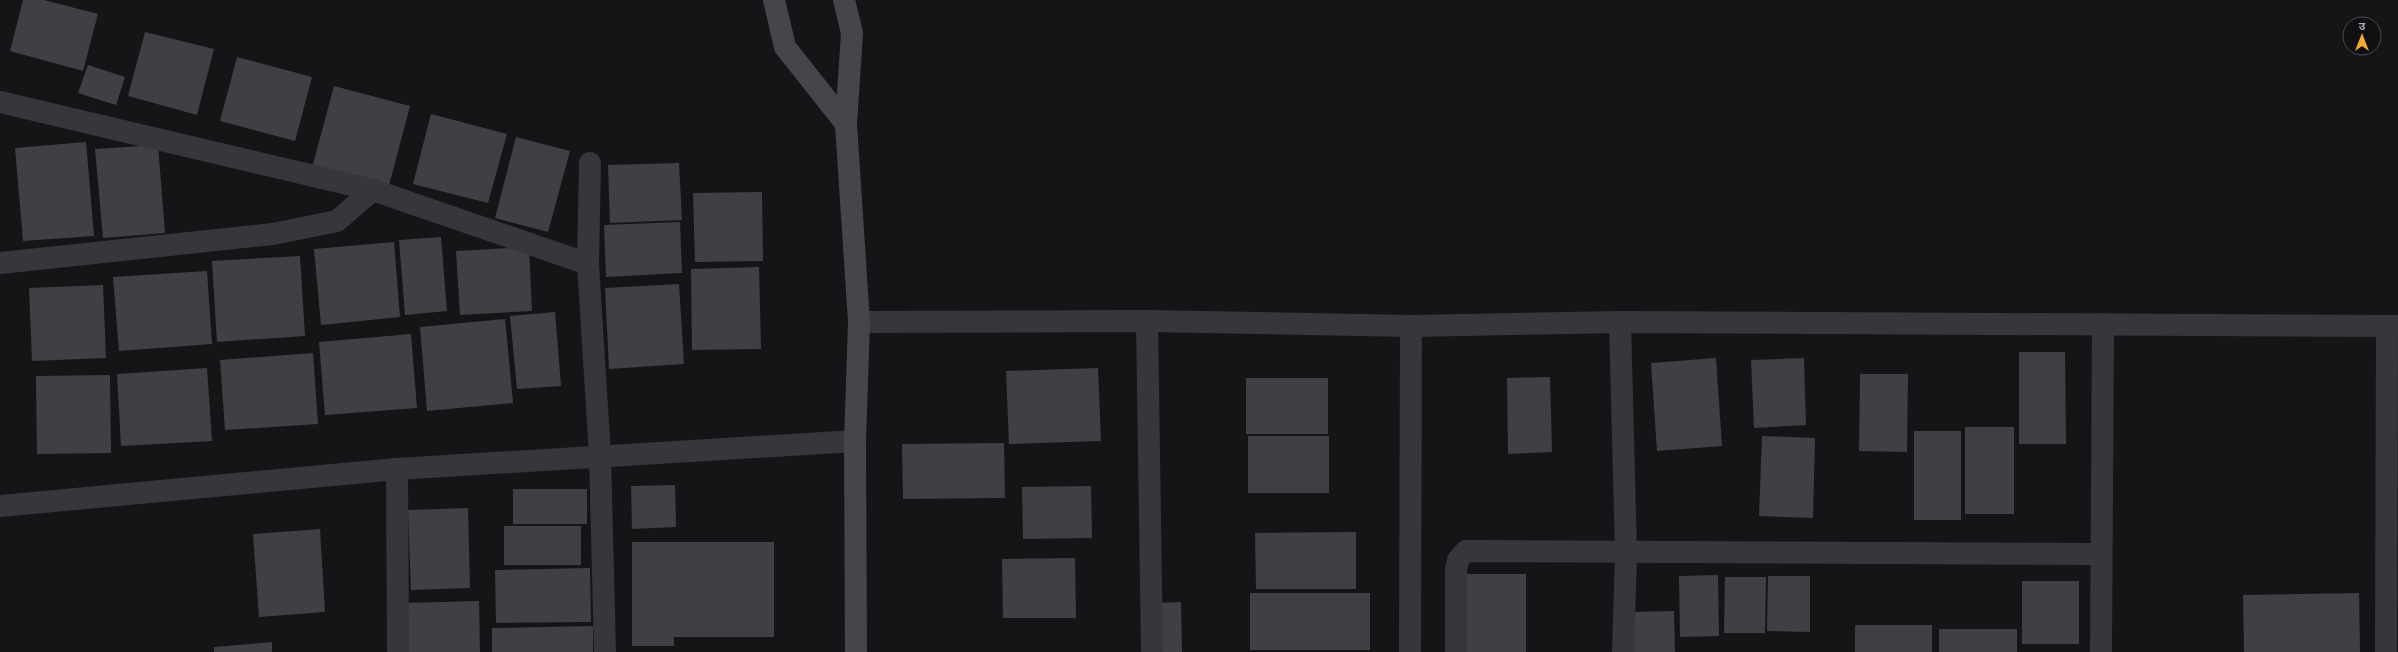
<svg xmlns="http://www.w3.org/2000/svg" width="2398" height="652" font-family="Quicksand,'Noto Sans Devanagari',sans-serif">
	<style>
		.building { fill: #3f4044 }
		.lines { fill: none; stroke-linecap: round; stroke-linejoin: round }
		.street { stroke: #36373c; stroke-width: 22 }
		.secondary { stroke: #44464c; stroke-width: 22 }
	</style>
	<rect width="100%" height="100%" fill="#151517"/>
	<!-- building -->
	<g class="building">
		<polygon points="23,0 44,0 98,14 83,71 10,51"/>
		<polygon points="145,32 214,49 197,115 128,96"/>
		<polygon points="237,57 312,77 295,141 220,121"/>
		<polygon points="88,65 125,77 116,105 78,93"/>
		<polygon points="334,86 410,106 388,189 312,168"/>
		<polygon points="431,114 507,134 488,203 413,184"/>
		<polygon points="516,137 570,151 548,232 495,218"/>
		<polygon points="86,142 94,236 23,241 15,148"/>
		<polygon points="158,145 165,233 103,238 95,149"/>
		<polygon points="679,163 682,220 610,223 608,165"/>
		<polygon points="762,192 763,261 695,262 693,193"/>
		<polygon points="680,222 682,273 606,277 604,225"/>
		<polygon points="441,237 447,311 405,315 399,240"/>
		<polygon points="394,242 400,317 321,325 314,249"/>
		<polygon points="529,247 532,311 460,315 456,251"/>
		<polygon points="300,256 305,336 217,342 212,261"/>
		<polygon points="759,267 761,349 692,350 691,269"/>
		<polygon points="207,271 212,344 119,351 113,277"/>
		<polygon points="679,284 684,364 609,369 605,288"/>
		<polygon points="103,285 106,358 32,361 29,288"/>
		<polygon points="555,312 561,386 517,389 510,316"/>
		<polygon points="505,319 513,403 427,411 420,327"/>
		<polygon points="411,334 417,408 325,415 319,342"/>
		<polygon points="2019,352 2065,352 2066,444 2019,444"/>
		<polygon points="313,353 318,424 225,430 220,360"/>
		<polygon points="1716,358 1722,446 1657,451 1651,363"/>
		<polygon points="1804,358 1806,425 1754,428 1751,360"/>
		<polygon points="207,368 212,441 121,446 117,374"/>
		<polygon points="1098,368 1101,441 1009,444 1006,371"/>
		<polygon points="1860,374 1908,374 1907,452 1859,451"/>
		<polygon points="110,375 111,453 37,454 36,376"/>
		<polygon points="1550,377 1552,452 1508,454 1507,378"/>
		<rect x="1246" y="378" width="82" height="56"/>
		<rect x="1965" y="427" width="49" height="87"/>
		<rect x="1914" y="431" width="47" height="89"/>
		<rect x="1248" y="436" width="81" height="57"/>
		<polygon points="1762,436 1815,438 1813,518 1759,516"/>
		<polygon points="1004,443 1005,498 903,499 902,444"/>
		<polygon points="675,485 676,527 632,529 631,486"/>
		<polygon points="1091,486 1092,538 1023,539 1022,487"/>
		<rect x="513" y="489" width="74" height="35"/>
		<polygon points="468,508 470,588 411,590 408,510"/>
		<rect x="504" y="526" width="77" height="39"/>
		<polygon points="320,529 325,612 259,617 253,534"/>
		<polygon points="1356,532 1356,589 1256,589 1255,533"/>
		<polygon points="632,542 774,542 774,637 674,637 674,646 632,646"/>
		<polygon points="1075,558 1076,618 1003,618 1002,559"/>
		<polygon points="590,568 591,622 496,623 495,570"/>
		<polygon points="1464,574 1526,574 1526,652 1465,652"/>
		<polygon points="1718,575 1719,636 1680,637 1679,576"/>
		<polygon points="1768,576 1810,576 1810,632 1767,631"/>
		<polygon points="1725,577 1766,577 1765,633 1724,633"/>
		<rect x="2022" y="581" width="57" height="63"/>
		<rect x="1250" y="593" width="120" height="57"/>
		<polygon points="2359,593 2360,652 2244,652 2243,595"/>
		<polygon points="479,601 480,652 403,652 402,603"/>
		<polygon points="1181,602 1182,652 1161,652 1160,603"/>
		<polygon points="1674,611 1675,652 1630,652 1629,612"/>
		<rect x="1855" y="625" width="77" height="27"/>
		<polygon points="593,626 593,652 492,652 492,628"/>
		<rect x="1939" y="629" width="78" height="23"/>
		<polygon points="272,642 272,652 214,652 214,647"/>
	</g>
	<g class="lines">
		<!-- street -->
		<g class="street">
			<polyline points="0,102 373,190 588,264"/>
			<polyline points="590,163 588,264 600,455 605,652"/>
			<polyline points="0,263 273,234 337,221 373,190"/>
			<polyline points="1147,321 1152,652"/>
			<polyline points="859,322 1147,321 1411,326 1620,322 2398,326"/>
			<polyline points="1620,322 1626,553 1623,652"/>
			<polyline points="397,469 398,652"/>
			<polyline points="0,506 397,469 855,441"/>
			<polyline points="1410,652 1411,326"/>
			<polyline points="1456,652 1456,570 1458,560 1466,551 2101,554"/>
			<polyline points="2101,652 2103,324"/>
			<polyline points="2386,652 2387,326"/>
		</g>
		<!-- secondary -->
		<g class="secondary">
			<polyline points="774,0 785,47 846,124"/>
			<polyline points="844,0 852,33 846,124 859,322 855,441 856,652"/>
		</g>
	</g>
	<!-- north arrow -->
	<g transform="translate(2362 36)"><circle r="19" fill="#101012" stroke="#4c4e54"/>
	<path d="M0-3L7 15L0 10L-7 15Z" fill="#f4ab30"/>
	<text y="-6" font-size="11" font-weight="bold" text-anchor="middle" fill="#a7acb7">उ</text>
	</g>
</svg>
